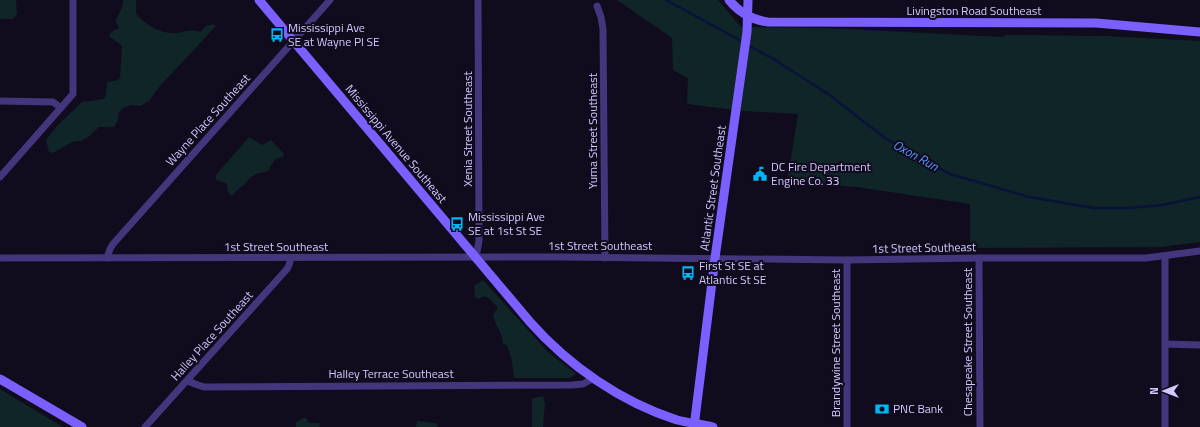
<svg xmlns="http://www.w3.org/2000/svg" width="1200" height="427" font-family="'Titillium Web',sans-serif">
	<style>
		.green { fill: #0f2528 }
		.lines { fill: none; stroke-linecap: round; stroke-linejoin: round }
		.stream { stroke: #08133a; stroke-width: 2.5 }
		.street { stroke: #43367d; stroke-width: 7 }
		.secondary { stroke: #7b5fff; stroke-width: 9 }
		.labels { text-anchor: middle; stroke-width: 4; stroke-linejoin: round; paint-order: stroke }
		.street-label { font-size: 12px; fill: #d6c8ff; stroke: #110b1e }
		.poi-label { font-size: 12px; fill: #d6c8ff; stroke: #110b1e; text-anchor: start }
		.water-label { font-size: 13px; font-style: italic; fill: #5698ff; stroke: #110b1e }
	</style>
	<rect width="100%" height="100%" fill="#110b1e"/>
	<!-- green -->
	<g class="green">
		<polygon points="0,0 16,0 17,14 13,19 0,19"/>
		<path d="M123 0H136V14C146 25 162 35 178 33 186 31 191 29 200 32L206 26 213 24 216 26 160 86 149 101 140 106 131 105 123 108 119 113 117 122 114 127H99L88 137 81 141 72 142 53 153 49 152 46 140 57 126 82 102 104 99 106 95 107 83C112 79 116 83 120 78L122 47C120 42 113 40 109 36L111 32 119 28C118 26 117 24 116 22 115 18 124 9 123 0Z"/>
		<polygon points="617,0 718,0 741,27 826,28 1004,37 1005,35 1106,36 1200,41 1200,242 1161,247 970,248 970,204 857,187 787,182 798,114 743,111 687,104 688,78 673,70 672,38"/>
		<polygon points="249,137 262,145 271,140 284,154 283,157 275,159 268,171 256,174 250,178 244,185 238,189 232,196 228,192 227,184 216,180 216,175"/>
		<path d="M483 280 547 351 576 374 570 378H514L512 361 507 345 503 344C503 333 494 325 493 314L497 310V307L492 301 485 296 478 299 475 297 474 286Z"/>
		<polygon points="0,389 63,427 0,427"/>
		<polygon points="543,396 545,404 543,427 532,427 532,399 537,397"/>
		<polygon points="303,418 306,418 309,423 319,423 320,427 296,427 296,422"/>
		<path d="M417 421C422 421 430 423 436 423L438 427H416Z"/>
	</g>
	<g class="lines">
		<!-- stream -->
		<g class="stream">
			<polyline points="666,0 743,42"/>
			<polyline points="747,45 772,58 831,96 885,138 950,174 1029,197 1094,208 1128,208 1162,205 1200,197"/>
		</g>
		<!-- street -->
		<g class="street">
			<polyline points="597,6 601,17 603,29 605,258"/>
			<polyline points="0,101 53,102 61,108"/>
			<polyline points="0,177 73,94 73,0"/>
			<polyline points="476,257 479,241 478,0"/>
			<polyline points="0,258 560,257 847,260 979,258 1146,258 1200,251"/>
			<polyline points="107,258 110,249 113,244 330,0"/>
			<polyline points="979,258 980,427"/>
			<polyline points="847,260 847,427"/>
			<polyline points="1165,344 1200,345"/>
			<polyline points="188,381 195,384 204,387 572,385 583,384 594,378"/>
			<polyline points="145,427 287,269 289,265 291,258"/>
			<polyline points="1165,427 1165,256"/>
		</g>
		<!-- secondary -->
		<g class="secondary">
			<path d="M259 0 530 322C569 366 621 402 677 420 689 423 702 424 713 427"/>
			<path d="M729 0C739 12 752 20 768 22L1096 23 1200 32"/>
			<polyline points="0,379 82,427"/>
			<polyline points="694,427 715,258 747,32 748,0"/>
		</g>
	</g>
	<!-- icons -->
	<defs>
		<symbol id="bus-bare" viewBox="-9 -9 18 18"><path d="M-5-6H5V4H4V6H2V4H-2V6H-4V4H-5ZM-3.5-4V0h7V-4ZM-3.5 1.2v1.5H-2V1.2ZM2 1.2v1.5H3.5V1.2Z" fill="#00b7f3" stroke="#110b1e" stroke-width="2.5" paint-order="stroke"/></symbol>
		<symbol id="civic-bare" viewBox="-9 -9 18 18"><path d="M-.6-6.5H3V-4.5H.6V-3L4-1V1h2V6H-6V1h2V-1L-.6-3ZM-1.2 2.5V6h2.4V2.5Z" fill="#00b7f3" stroke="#110b1e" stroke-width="2.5" paint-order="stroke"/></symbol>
		<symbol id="bank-bare" viewBox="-9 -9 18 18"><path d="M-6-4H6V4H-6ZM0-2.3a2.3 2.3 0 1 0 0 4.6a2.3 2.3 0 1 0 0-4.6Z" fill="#00b7f3" stroke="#110b1e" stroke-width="2.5" paint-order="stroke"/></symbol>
	</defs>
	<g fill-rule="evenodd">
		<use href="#bus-bare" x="267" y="25" width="20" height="20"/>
		<use href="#civic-bare" x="750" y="164" width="20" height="20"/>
		<use href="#bus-bare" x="447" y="214" width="20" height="20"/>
		<use href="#bus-bare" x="678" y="263" width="20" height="20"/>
		<use href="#bank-bare" x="872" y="399" width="20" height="20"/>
	</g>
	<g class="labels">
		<!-- street labels -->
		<g class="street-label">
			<text x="974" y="15">Livingston Road Southeast</text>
			<text transform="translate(208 120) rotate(-48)" y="4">Wayne Place Southeast</text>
			<text transform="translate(468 129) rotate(-90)" y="4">Xenia Street Southeast</text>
			<text transform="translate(593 131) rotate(-90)" y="4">Yuma Street Southeast</text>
			<text transform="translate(396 144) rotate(50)" y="4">Mississippi Avenue Southeast</text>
			<text transform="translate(713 188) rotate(-82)" y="4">Atlantic Street Southeast</text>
			<text x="600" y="250">1st Street Southeast</text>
			<text x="276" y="251">1st Street Southeast</text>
			<text transform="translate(924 248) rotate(-1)" y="4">1st Street Southeast</text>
			<text transform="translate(212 336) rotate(-48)" y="4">Halley Place Southeast</text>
			<text transform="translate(968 342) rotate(-90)" y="4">Chesapeake Street Southeast</text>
			<text transform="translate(836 343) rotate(-90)" y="4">Brandywine Street Southeast</text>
			<text x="391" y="378">Halley Terrace Southeast</text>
		</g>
		<!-- poi labels -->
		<g class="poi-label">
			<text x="288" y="32">Mississippi Ave<tspan x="288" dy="14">SE at Wayne Pl SE</tspan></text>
			<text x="771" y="171">DC Fire Department<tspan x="771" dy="14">Engine Co. 33</tspan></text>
			<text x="468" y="221">Mississippi Ave<tspan x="468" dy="14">SE at 1st St SE</tspan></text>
			<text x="699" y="270">First St SE at<tspan x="699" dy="14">Atlantic St SE</tspan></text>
			<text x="893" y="413">PNC Bank</text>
		</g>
		<!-- water labels -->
		<g class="water-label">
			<text transform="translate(916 155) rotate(29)" y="5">Oxon Run</text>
		</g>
	</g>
	<!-- north arrow -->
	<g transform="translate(1164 391) rotate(270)" stroke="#110b1e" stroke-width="3" paint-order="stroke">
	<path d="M0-3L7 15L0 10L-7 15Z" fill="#d6c8ff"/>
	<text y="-6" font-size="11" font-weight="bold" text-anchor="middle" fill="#d6c8ff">N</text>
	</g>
</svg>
